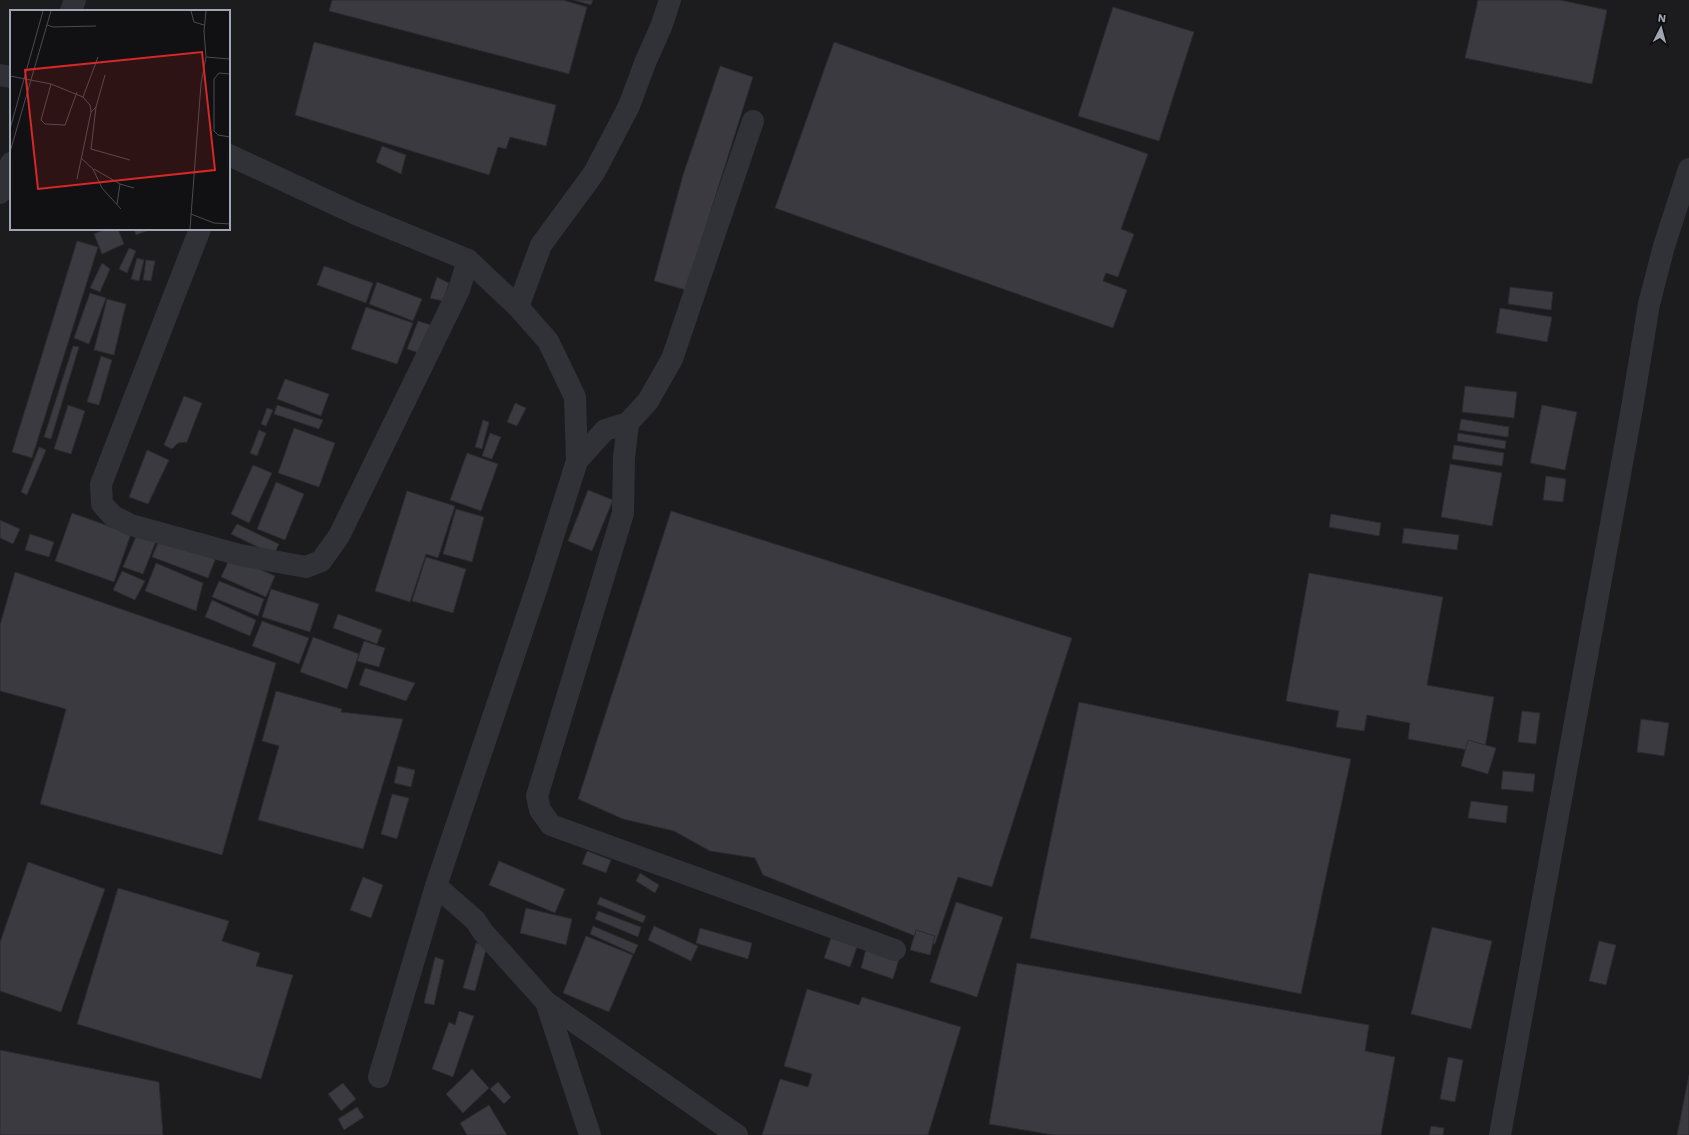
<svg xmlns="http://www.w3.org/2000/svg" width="1689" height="1135" font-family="'Work Sans',sans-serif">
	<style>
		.built { fill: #1c1c1f; fill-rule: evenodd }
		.building { fill: #3a3a40; stroke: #2b2a2e }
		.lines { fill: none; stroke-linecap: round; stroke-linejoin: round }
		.minor { stroke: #313237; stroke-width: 22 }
		.inset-road { fill: none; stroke: #4a4c53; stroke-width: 1 }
		.view { fill: #d62828; fill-opacity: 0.15; stroke: #d62828; stroke-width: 2 }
		.inset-edge { fill: none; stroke: #a0a5b4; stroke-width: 2 }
	</style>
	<rect width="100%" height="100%" fill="#111012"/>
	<!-- built -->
	<path class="built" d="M0 0H1689V1135H0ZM11 11H229V229H11Z"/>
	<!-- building -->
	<g class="building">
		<polygon points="332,0 563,0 587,7 569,74 329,11"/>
		<polygon points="573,0 593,0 591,5"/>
		<polygon points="1478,0 1560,0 1607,10 1592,84 1465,58"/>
		<polygon points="1113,7 1194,32 1159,141 1078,116"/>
		<polygon points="314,42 556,105 546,146 510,137 506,149 498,147 489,175 295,115"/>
		<polygon points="834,42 1148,154 1121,229 1134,234 1118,277 1106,273 1103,281 1127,290 1113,328 775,208"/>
		<polygon points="720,66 753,77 686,290 654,281 683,175"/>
		<polygon points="382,146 406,155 401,174 376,162"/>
		<polygon points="105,229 118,229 124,244 102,254 94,234"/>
		<polygon points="134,229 151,229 136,235"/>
		<polygon points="77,241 98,247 32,458 12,452"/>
		<polygon points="129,248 136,251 127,273 119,269"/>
		<polygon points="137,258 144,260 139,281 131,279"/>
		<polygon points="146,260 155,261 151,281 143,280"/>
		<polygon points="102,263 110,269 100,292 90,288"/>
		<polygon points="324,266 373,283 366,303 317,285"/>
		<polygon points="437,277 449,283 443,301 430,298"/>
		<polygon points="377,282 422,299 413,321 369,304"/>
		<polygon points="1510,287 1553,292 1551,310 1508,304"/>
		<polygon points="90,293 106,298 89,344 74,338"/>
		<polygon points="107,299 126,304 114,355 94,350"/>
		<polygon points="366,307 413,323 397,364 351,349"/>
		<polygon points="1500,308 1552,317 1547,342 1496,333"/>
		<polygon points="418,321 431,325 422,354 407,349"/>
		<polygon points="73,346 79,347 51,439 44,437"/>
		<polygon points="101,356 112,360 99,405 87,402"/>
		<polygon points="285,379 329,394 321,416 277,399"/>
		<polygon points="1465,386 1517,392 1514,418 1462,412"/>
		<polygon points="184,396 202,403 187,442 178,443 172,449 164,445"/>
		<polygon points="515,403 526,408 517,426 507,422"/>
		<polygon points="68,405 85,411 71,454 54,449"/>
		<polygon points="277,405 323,420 319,429 274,414"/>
		<polygon points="1542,405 1577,412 1565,470 1530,463"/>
		<polygon points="267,408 273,410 266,426 261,424"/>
		<polygon points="1461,419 1509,427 1508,437 1459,430"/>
		<polygon points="483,420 489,422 482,449 475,447"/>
		<polygon points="294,428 335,443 319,487 278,473"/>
		<polygon points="259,430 266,433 257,456 250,453"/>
		<polygon points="490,433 501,437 492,459 482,456"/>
		<polygon points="1458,433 1506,441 1505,449 1457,441"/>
		<polygon points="1454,445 1504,453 1502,466 1452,459"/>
		<polygon points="39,447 46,450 27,495 21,492"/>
		<polygon points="147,450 169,460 148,504 129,497"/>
		<polygon points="467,453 498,464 481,511 450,500"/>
		<polygon points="1450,464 1502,473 1492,526 1441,517"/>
		<polygon points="253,465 272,473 249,523 231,514"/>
		<polygon points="1546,476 1566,479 1563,502 1543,500"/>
		<polygon points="276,482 304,494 285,540 257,529"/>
		<polygon points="588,490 613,500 592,551 568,541"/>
		<polygon points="407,491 455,506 438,558 426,554 410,602 375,591"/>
		<polygon points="456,509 484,517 472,562 443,554"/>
		<polygon points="671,511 1072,638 992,887 958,877 935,944 763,875 755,858 710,851 674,831 623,819 578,799"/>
		<polygon points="72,513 131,534 114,582 55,561"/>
		<polygon points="1331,514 1381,523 1379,536 1329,527"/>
		<polygon points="0,520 20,529 13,544 0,538"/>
		<polygon points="237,524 279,544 274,555 231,534"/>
		<polygon points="1404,528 1459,535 1457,550 1402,543"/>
		<polygon points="162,533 217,555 208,578 152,557"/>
		<polygon points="30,534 54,542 49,557 25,550"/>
		<polygon points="137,534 156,541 143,574 123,567"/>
		<polygon points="231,556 275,576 266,597 221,577"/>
		<polygon points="426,557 466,569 453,613 412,601"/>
		<polygon points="156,563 203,583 196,611 145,591"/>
		<polygon points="122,571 145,581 135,600 113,590"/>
		<polygon points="15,572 276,663 222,855 40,804 66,709 0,691 0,625"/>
		<polygon points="1309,573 1443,597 1427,685 1494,697 1484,753 1408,739 1410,723 1367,715 1364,731 1336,727 1339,711 1286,701"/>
		<polygon points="219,581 264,599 258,616 212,597"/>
		<polygon points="271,589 319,604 310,632 262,617"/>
		<polygon points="212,600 256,620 250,636 205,617"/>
		<polygon points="338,614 382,630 377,644 333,628"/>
		<polygon points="262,621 309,638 299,664 252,646"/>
		<polygon points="313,637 359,654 347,689 300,672"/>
		<polygon points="364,641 385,648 379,667 357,661"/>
		<polygon points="365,668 415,683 406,701 359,685"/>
		<polygon points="276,691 342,709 341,712 403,719 363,849 258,820 279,746 262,741"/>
		<polygon points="1079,702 1351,759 1301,994 1030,938"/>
		<polygon points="1522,711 1540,713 1536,744 1518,742"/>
		<polygon points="1641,719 1669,723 1664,756 1637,752"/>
		<polygon points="1468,740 1496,748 1488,774 1461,766"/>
		<polygon points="398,766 415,770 411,787 394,783"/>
		<polygon points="1503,771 1535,774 1533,792 1501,789"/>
		<polygon points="392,794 409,798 397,839 381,834"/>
		<polygon points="1471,801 1508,806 1506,823 1468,818"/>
		<polygon points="587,851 611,860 606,873 582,864"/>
		<polygon points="499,861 565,889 555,913 489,885"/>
		<polygon points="28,862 105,889 61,1012 0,991 0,942"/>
		<polygon points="640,873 659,885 655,893 636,881"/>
		<polygon points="363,877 383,885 371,918 350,910"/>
		<polygon points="118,888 229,921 222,941 260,953 256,966 293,975 261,1079 77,1024"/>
		<polygon points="600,897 646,916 643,923 597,904"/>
		<polygon points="956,902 1003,917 977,997 930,982"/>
		<polygon points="526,908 572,919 566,945 520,933"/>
		<polygon points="598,911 641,927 638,937 595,919"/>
		<polygon points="593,926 638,945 634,954 590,934"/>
		<polygon points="654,926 698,946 691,961 648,940"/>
		<polygon points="1432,927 1492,941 1471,1029 1411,1014"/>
		<polygon points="700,928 752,943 748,959 696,943"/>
		<polygon points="916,930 935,936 930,955 910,950"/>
		<polygon points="586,936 633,955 609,1012 563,993"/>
		<polygon points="831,938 857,947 850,967 824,958"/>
		<polygon points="1599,941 1616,945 1606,985 1589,981"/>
		<polygon points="476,943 487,946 475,991 463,988"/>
		<polygon points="866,949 899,959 893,979 861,968"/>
		<polygon points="435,957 444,960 434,1005 424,1003"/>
		<polygon points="1017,963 1369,1025 1365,1051 1395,1057 1381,1135 1053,1135 989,1124"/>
		<polygon points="807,989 859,1005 862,997 961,1027 928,1135 762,1135 780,1079 808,1087 812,1074 784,1066"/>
		<polygon points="459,1011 474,1016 453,1077 432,1069 449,1022 455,1025"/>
		<polygon points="0,1050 159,1082 163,1135 0,1135"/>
		<polygon points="1448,1057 1463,1060 1455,1102 1440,1099"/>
		<polygon points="472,1069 489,1088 463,1113 446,1094"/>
		<polygon points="1689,1075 1689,1135 1677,1135"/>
		<polygon points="498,1082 511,1097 504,1104 490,1089"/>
		<polygon points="343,1083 356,1099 341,1111 328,1094"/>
		<polygon points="489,1105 507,1135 467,1135 460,1123"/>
		<polygon points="357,1107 364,1117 344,1130 338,1119"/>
		<polygon points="1431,1126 1444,1128 1443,1135 1429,1135"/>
	</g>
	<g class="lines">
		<!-- minor -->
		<g class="minor">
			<polyline points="71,11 75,0"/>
			<polyline points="0,75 11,77"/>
			<polyline points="229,155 356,214 468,260 518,307"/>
			<polyline points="0,193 11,163"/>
			<polyline points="200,229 101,484 102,504 113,516 131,525 240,555 306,567 321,561 339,536 459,290 468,260"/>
			<polyline points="628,423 648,401 672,359 753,121"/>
			<polyline points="577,461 605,430 628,423 624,458 623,513 537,796 540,810 551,825 895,950"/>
			<polyline points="436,886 475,920 483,932 546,1002 590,1135"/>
			<polyline points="546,1002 737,1135"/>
			<polyline points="379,1077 436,886 538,584 577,461 575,397 548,341 518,307 541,245 594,173 629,106 645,63 661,27 670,0"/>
			<polyline points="1500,1135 1632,408 1649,304 1664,246 1689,169"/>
		</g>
	</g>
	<!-- overview -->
	<g transform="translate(10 10)">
		<rect width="220" height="220" fill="#111012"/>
		<path class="inset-road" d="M181 1 184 12 194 15M37 15 43 17 86 16M196 47 220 49M220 64 209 63 204 69V121L208 125 220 127M0 66 41 74 73 87M41 74 31 110 35 114 55 115 67 82M86 97 95 65M81 102 86 97 81 139 120 150M0 119 33 1M0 142 41 1M71 148 83 159 92 178 111 199M84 159 110 174 124 178M67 169 81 102 80 95 73 87 88 47M107 194 110 174M181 204 204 213 220 214M180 219 191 74 196 47 194 21 196 1"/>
		<path class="view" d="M192 42 205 160 28 179 15 60Z"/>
		<rect width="220" height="220" class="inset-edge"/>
	</g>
	<!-- north arrow -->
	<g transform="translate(1661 28) rotate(6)" stroke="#0c0b0d" stroke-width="3" paint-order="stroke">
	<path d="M0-3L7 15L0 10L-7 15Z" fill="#a0a5b4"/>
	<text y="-6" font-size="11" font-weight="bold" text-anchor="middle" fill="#a0a5b4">N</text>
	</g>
</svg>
